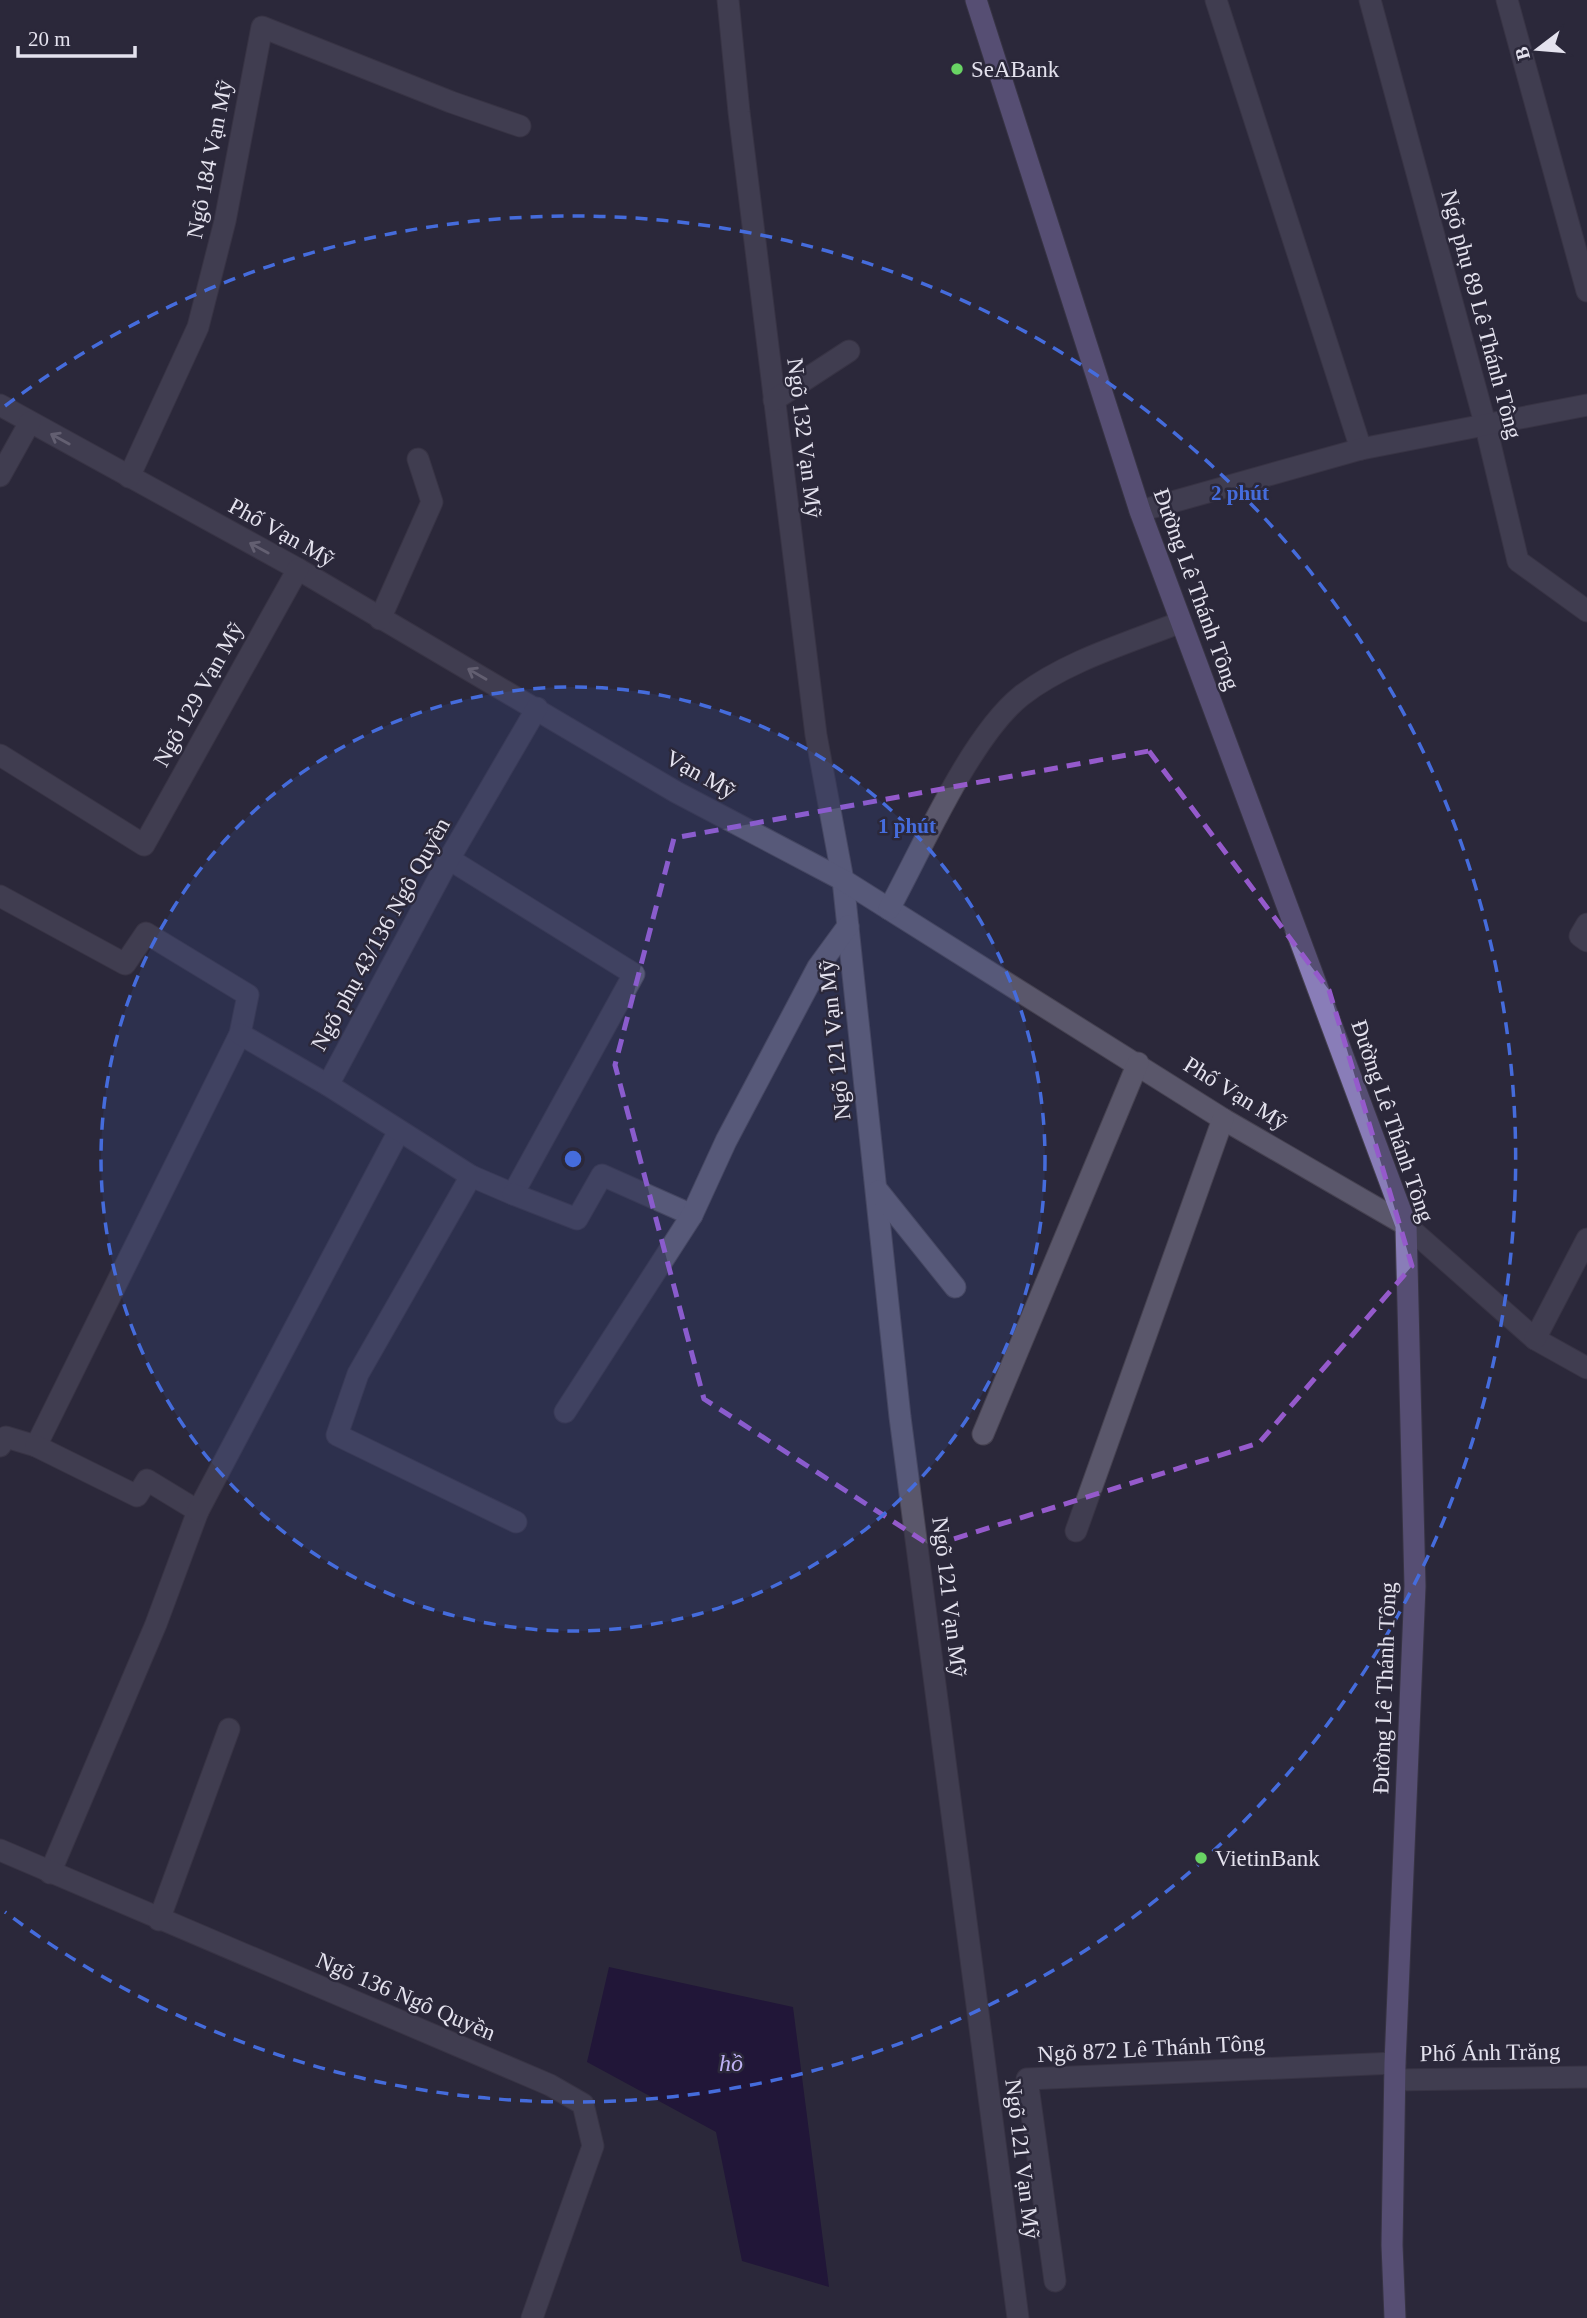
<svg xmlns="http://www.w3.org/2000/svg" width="1587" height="2318" font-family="Georgia,serif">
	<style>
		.water { fill: #140035 }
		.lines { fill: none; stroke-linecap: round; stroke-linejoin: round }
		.minor-casing { stroke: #464251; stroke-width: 23 }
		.major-casing { stroke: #464251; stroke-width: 23 }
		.minor { stroke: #5a576b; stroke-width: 21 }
		.major { stroke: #897db8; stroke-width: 21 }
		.oneway { stroke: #a6a3b3 }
		.marked { fill: none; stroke: #955acb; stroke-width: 5; stroke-dasharray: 14 9; stroke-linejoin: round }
		.ring { fill: none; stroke: #456cdc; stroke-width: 3.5; stroke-dasharray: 12 9 }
		.poi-dot { fill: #69d464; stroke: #2b283a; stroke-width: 2.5 }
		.labels { text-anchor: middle; stroke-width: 5; stroke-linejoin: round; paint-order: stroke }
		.poi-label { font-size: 23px; fill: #e4e2ee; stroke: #2b283a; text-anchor: start }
		.street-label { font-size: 23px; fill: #e4e2ee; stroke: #2b283a }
		.water-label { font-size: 24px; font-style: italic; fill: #c0b3f5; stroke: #2b283a }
		.centre { fill: #456cdc; stroke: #2b283a; stroke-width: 3.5 }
		.ring-label { font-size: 21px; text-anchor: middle; font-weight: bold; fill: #456cdc; stroke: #2b283a; stroke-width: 5; stroke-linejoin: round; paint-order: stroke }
	</style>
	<rect width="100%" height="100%" fill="#2b283a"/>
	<!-- water -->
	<polygon class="water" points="609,1967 793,2007 829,2287 742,2261 716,2132 587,2062"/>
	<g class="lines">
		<defs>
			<g id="minor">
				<polyline points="728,0 739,112 816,735 843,880 900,1417 1018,2318"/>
				<polyline points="1216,0 1361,449"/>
				<polyline points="1370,0 1486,427 1518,561 1587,611"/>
				<polyline points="1507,0 1587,291"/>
				<polyline points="774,400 849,351"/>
				<polyline points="0,405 298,569 676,792 843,880 1223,1119 1406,1225 1535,1339 1587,1368"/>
				<polyline points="0,476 30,422"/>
				<polyline points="129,477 198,327 225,221 262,27 451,102 520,126"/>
				<polyline points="1140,511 1361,449 1587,405"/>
				<polyline points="380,619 432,502 418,459"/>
				<polyline points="0,755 144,845 298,569"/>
				<polyline points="449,859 634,974 513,1194 471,1176"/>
				<polyline points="0,896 125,964 146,933 248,995 240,1034 36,1446 6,1437 0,1446"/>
				<path d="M889 909C922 849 970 737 1021 696 1066 661 1128 643 1181 622"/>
				<polyline points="1587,924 1580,936 1587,941"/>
				<polyline points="240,1034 328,1085"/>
				<polyline points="878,1191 955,1287"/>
				<polyline points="513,1194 577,1219 602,1175 692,1215"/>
				<polyline points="1535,1339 1587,1239"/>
				<polyline points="565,1412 692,1215 726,1141 818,967 848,926"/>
				<polyline points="983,1434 1138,1063"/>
				<polyline points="36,1446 137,1496 147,1480 198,1511 156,1624 50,1873"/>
				<polyline points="198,1511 399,1131"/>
				<polyline points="516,1522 337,1435 358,1374 471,1176 328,1085 449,859 537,708"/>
				<polyline points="1076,1531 1223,1119"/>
				<polyline points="0,1850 550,2085 583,2104 593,2146 532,2318"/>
				<polyline points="159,1920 229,1729"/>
				<polyline points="1395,2080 1587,2077"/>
				<polyline points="1055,2281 1027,2079 1395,2063"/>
			</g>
			<polyline id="major" points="976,0 1140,511 1406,1225 1415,1586 1395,2063 1392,2245 1395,2318"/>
		</defs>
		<!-- minor casing -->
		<use href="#minor" class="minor-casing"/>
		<!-- major casing -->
		<use href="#major" class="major-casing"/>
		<!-- minor -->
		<use href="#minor" class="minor"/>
		<!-- major -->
		<use href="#major" class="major"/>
	</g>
	<!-- one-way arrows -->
	<defs><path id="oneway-shaft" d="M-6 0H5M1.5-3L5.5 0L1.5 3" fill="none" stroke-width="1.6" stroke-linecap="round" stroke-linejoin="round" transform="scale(1.75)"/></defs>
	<g class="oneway">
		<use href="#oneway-shaft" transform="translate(60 439) rotate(-151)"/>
		<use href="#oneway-shaft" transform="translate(259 548) rotate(-151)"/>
		<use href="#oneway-shaft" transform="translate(477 674) rotate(-150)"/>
	</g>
	<!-- marked area -->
	<path d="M0 0H1587V2318H0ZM1149 751 1329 990 1412 1266 1259 1443 931 1546 704 1399 615 1065 674 838Z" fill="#2b283a" fill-opacity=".55" fill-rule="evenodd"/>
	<path class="marked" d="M1149 751 1329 990 1412 1266 1259 1443 931 1546 704 1399 615 1065 674 838Z"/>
	<!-- distance rings -->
	<circle cx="573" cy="1159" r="472" fill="#456cdc" fill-opacity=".12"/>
	<g class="ring">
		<circle cx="573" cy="1159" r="472"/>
		<path d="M5 406A943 943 0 1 1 5 1912"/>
	</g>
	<!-- markers -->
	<g class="poi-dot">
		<circle cx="957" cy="69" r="7"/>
		<circle cx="1201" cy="1858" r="7"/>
	</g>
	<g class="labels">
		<!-- poi labels -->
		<g class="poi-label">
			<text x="971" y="77">SeABank</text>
			<text x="1215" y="1866">VietinBank</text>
		</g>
		<!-- street labels -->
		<g class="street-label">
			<text transform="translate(209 159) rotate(-79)" y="8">Ngõ 184 Vạn Mỹ</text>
			<text transform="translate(1482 314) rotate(75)" y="8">Ngõ phụ 89 Lê Thánh Tông</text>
			<text transform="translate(805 438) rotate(83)" y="8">Ngõ 132 Vạn Mỹ</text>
			<text transform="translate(282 532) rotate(29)" y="8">Phố Vạn Mỹ</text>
			<text transform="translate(1197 589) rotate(70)" y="8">Đường Lê Thánh Tông</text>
			<text transform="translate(198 694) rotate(-61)" y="8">Ngõ 129 Vạn Mỹ</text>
			<text transform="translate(701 774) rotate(29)" y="8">Vạn Mỹ</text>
			<text transform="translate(380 934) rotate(-61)" y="8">Ngõ phụ 43/136 Ngô Quyền</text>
			<text transform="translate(834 1040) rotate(-96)" y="8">Ngõ 121 Vạn Mỹ</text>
			<text transform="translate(1236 1093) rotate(32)" y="8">Phố Vạn Mỹ</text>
			<text transform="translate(1393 1121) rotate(71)" y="8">Đường Lê Thánh Tông</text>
			<text transform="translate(950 1597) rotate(83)" y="8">Ngõ 121 Vạn Mỹ</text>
			<text transform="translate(1384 1688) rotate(-88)" y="8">Đường Lê Thánh Tông</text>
			<text transform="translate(406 1996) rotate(23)" y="8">Ngõ 136 Ngô Quyền</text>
			<text transform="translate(1151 2048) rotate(-3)" y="8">Ngõ 872 Lê Thánh Tông</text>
			<text transform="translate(1490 2052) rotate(-1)" y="8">Phố Ánh Trăng</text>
			<text transform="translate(1023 2159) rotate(83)" y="8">Ngõ 121 Vạn Mỹ</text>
		</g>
		<!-- water labels -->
		<g class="water-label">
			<text x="731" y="2071">hồ</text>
		</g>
	</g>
	<circle cx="573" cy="1159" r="10" class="centre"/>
	<g class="ring-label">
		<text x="1240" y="500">2 phút</text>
		<text x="907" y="833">1 phút</text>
	</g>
	<!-- north arrow -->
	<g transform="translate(1538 49) rotate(254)" stroke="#2b283a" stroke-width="5" paint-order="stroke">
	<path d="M0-5L12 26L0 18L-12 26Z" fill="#e4e2ee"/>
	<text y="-10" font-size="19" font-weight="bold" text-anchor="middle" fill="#e4e2ee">B</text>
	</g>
	<!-- scale -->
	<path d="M18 46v10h117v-10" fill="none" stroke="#e4e2ee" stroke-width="3.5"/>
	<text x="28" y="46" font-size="21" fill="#e4e2ee" stroke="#2b283a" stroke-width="5" paint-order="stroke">20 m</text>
</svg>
